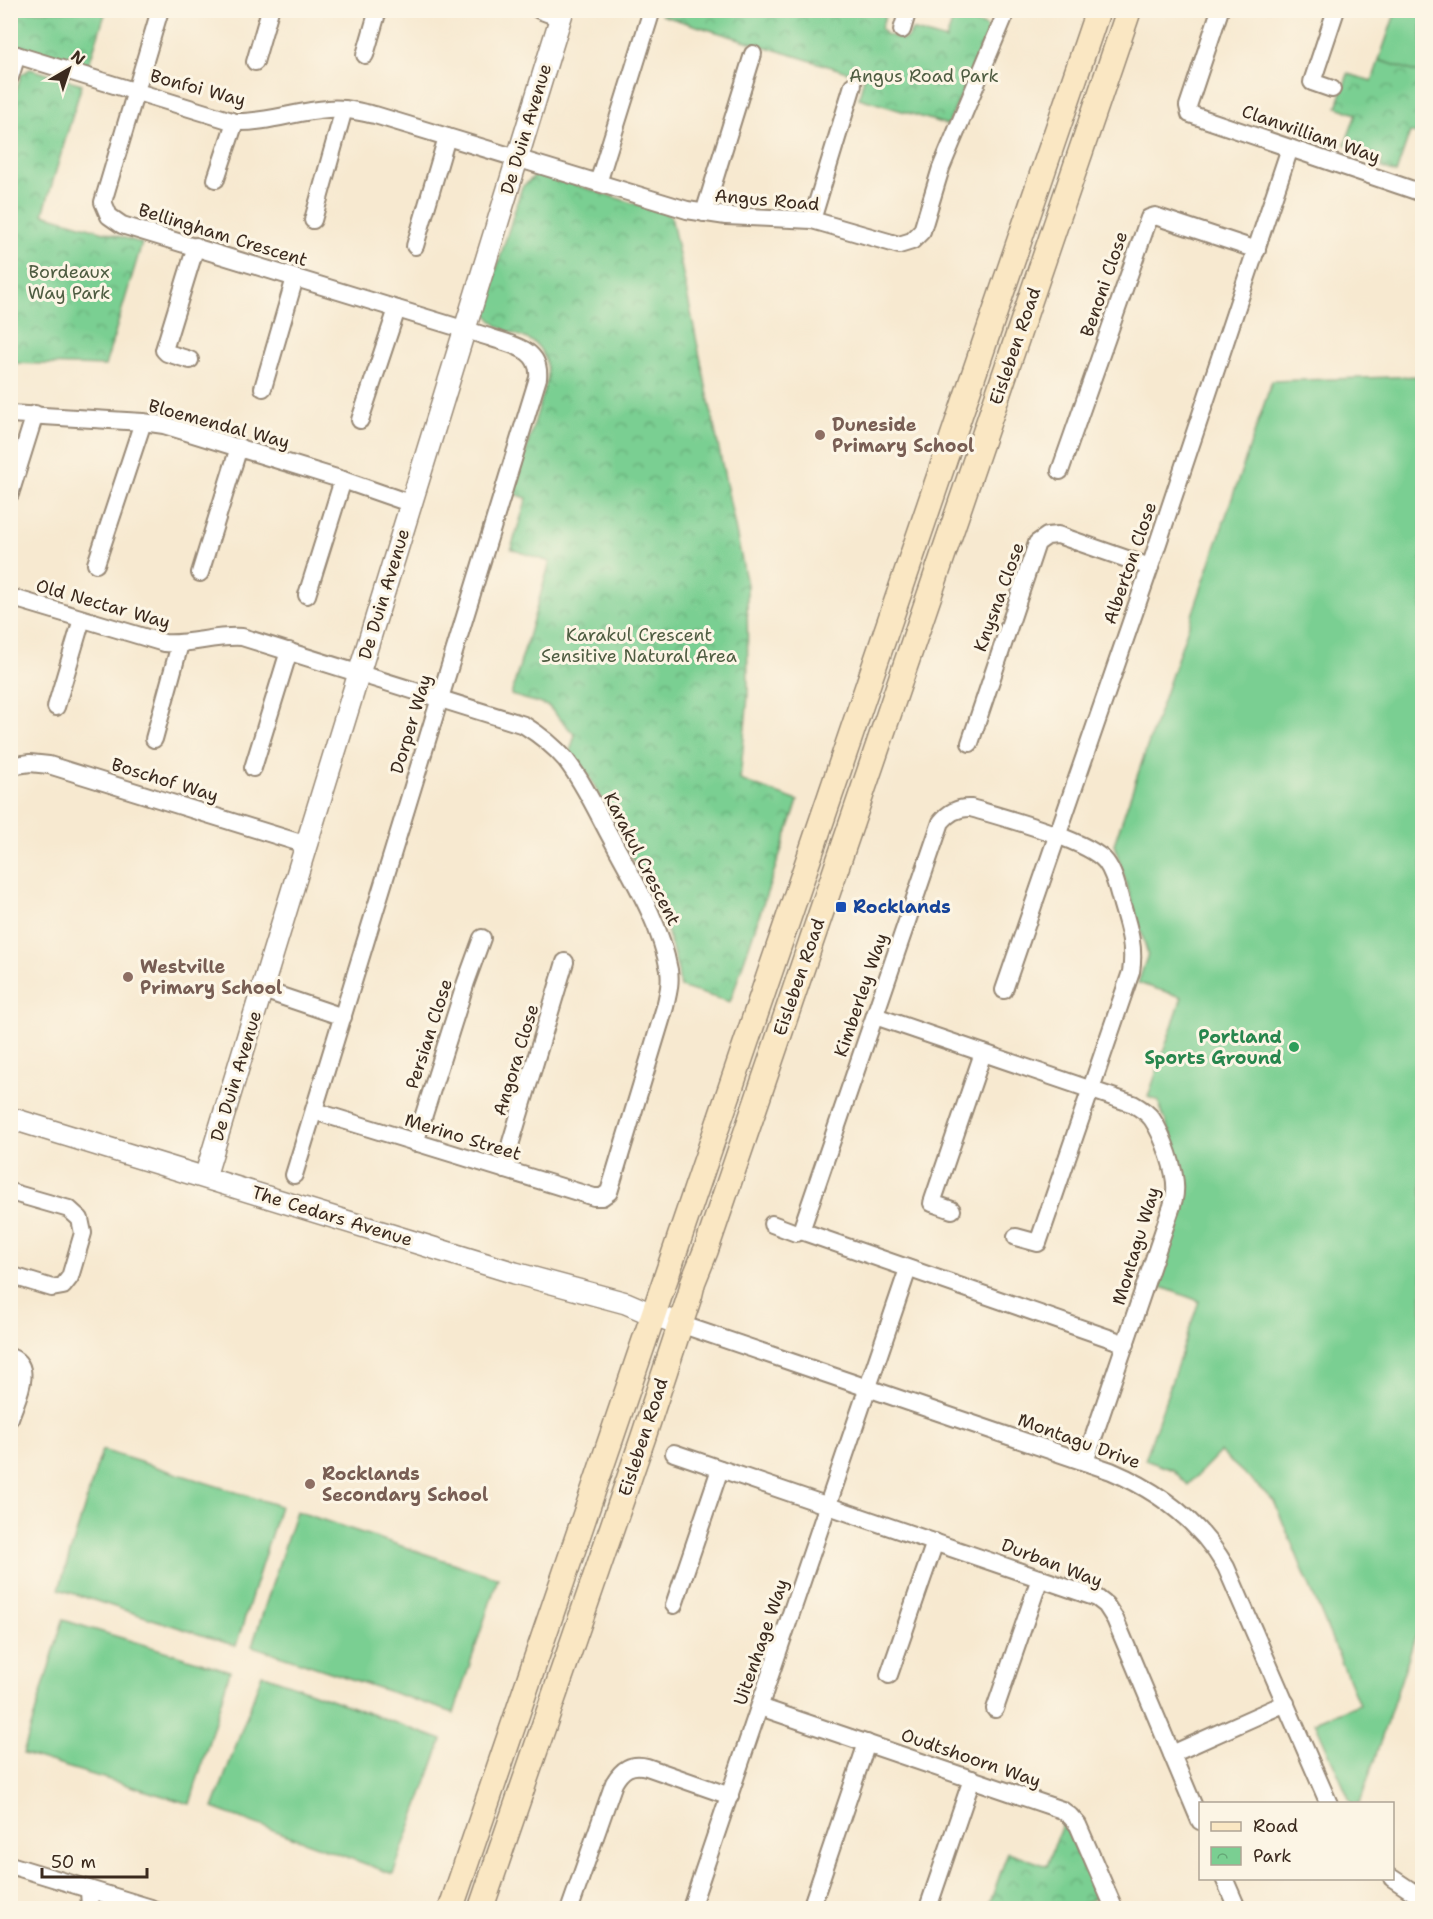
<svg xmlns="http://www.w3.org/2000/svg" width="1433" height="1919" font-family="'Shantell Sans',sans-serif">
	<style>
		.park { fill: url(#park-crowns); stroke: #5a7c58; stroke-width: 1.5 }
		.garden { fill: #7acf92; stroke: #5a7c58; stroke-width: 1.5 }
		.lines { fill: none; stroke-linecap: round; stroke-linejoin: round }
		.minor-casing { stroke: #998a77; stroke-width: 20 }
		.tertiary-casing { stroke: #998a77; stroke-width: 24 }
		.secondary-casing { stroke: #998a77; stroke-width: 27 }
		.minor { stroke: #fff; stroke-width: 16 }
		.tertiary { stroke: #fff; stroke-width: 21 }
		.secondary { stroke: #fae7c3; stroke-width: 24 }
		.education-dot { fill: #8d6e63; stroke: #fcf5e5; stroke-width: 2 }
		.transit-dot { fill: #1a4fb4; stroke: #fcf5e5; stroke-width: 2 }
		.leisure-dot { fill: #2e9e5b; stroke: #fcf5e5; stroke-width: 2 }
		.labels { text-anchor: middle; stroke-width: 6; stroke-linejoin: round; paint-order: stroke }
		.park-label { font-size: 18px; fill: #4e5c41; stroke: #fcf5e5 }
		.street-label { font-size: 18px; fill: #3b2a1e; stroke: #fcf5e5 }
		.education-label { font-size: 18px; font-weight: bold; fill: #785e54; stroke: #fcf5e5; text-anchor: start }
		.transit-label { font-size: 18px; font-weight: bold; fill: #164399; stroke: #fcf5e5; text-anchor: start }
		.leisure-label { font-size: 18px; font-weight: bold; fill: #27864d; stroke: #fcf5e5; text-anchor: end }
	</style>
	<defs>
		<pattern id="park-crowns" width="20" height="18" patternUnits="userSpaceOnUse" patternTransform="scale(1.5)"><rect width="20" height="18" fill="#7acf92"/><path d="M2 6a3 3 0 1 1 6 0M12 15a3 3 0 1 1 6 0" fill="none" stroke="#65a877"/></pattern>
	</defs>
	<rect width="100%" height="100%" fill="#fcf5e5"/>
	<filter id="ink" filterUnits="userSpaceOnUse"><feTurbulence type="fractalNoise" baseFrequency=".0167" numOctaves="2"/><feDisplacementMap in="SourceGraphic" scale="12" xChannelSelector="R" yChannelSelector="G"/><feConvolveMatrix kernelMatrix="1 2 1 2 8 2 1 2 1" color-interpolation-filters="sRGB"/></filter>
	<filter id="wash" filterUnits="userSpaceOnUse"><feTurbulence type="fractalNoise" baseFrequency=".008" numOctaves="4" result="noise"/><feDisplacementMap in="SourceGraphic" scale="24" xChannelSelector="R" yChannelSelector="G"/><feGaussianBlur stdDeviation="1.35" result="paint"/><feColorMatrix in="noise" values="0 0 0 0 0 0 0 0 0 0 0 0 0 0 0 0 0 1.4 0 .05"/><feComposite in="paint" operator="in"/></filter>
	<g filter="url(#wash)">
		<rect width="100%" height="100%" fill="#f7e9d0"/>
		<!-- park -->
		<g class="park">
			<polygon points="664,10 849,10 860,14 862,11 887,11 881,28 885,34 903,40 908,37 912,30 946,40 954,16 986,26 988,31 948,125 859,98 864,77 661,15"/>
			<polygon points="19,11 106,11 88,67 11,43"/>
			<polygon points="1396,11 1422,11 1422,136 1410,132 1396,173 1382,168 1381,157 1345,145 1356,114 1337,107 1348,74 1372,81"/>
			<polygon points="30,69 82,84 43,214 142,243 105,366 11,363 11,107 21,75"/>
			<path d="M538 173 664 213 671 216 747 585 748 696 740 780 798 801 730 1002 680 987 678 971 664 918 587 772 570 751 575 735 548 706 511 695 550 562 511 549 527 498 513 494 548 377C545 321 503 348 484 309L522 187Z"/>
			<polygon points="1062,1824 1069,1834 1097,1898 1070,1908 988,1908 1008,1852 1047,1866"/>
		</g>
		<!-- garden -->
		<g class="garden">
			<polygon points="1396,11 1422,11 1422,74 1379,60"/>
			<polygon points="1422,376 1422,1617 1360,1803 1351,1803 1315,1722 1359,1704 1274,1501 1220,1452 1188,1485 1173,1470 1145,1460 1199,1301 1156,1285 1189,1185 1158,1101 1148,1097 1182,997 1138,983 1148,954 1114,844 1272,381"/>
			<polygon points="102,1450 280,1506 236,1646 59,1589"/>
			<polygon points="296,1511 498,1578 454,1713 252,1646"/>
			<polygon points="63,1620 230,1671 190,1804 23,1754"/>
			<polygon points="262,1674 442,1740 393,1874 213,1808"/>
		</g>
	</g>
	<g filter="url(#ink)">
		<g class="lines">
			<defs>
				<g id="minor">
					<path d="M160 10 103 202 109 216 122 225 489 337C511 345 541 348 538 378L294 1175"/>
					<polyline points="539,10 560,18"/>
					<polyline points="1220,10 1188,106 1190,114 1422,193"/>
					<polyline points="902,30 908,10"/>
					<path d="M10 53 235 122C267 123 297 111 328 109 344 107 359 112 375 115L687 210 726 216 812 220 899 245 912 241 922 231 941 168 1007 10"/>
					<polyline points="365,55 378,10"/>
					<polyline points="255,62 270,10"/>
					<polyline points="10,77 17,55"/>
					<polyline points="1332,89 1312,82 1336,10"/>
					<polyline points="216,179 235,122"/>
					<polyline points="598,183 652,10"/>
					<polyline points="704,213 753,54"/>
					<polyline points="313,220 344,109"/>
					<polyline points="812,220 853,85"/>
					<polyline points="415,246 447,137"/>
					<polyline points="190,360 167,353 164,350 196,246"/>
					<polyline points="263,388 295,278"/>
					<polyline points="10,414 143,422 164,425 343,480 412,504"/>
					<polyline points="360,420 397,309"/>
					<polyline points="1060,471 1149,218 1155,216 1257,250"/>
					<polyline points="10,494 35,414"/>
					<polyline points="96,564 143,422"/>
					<polyline points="200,573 239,447"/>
					<polyline points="307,595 343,480"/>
					<path d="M10 597 164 643C190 645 215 635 242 637L524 725C540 735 554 746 566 760 584 783 596 810 610 836 633 879 660 922 669 970 671 983 668 994 665 1007L609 1192 602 1197H594L314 1111"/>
					<polyline points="56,707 82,619"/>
					<polyline points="154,739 180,644"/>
					<polyline points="970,743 1037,543 1047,536 1058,535 1150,567"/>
					<polyline points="10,766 30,763 49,765 307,845"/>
					<polyline points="253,768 289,651"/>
					<polyline points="263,990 343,1017"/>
					<polyline points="1004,990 1150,567 1290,148"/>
					<path d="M875 1016 1133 1104C1140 1108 1147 1112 1152 1119 1163 1135 1177 1173 1175 1192 1175 1197 1173 1202 1172 1206L1085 1462"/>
					<polyline points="415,1143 466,982 482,938"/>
					<polyline points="505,1170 511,1142 565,962"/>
					<polyline points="10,1192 69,1209 80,1219 83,1233 70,1277 63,1286 52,1288 10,1275"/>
					<polyline points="952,1210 932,1203 983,1053"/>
					<polyline points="772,1224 796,1233 801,1231"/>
					<path d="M1016 1237 1038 1243 1131 972C1135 948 1129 928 1122 905 1118 891 1115 874 1106 862 1089 840 1001 817 971 808 958 807 949 812 941 822L801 1231 1126 1344"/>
					<path d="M680 1324 1111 1471C1158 1491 1200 1522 1226 1567L1329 1804"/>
					<path d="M10 1357C35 1367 16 1399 10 1418"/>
					<polyline points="674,1453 1097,1598 1106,1605 1115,1619 1200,1821"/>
					<polyline points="674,1605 720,1469"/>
					<polyline points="889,1675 935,1542"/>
					<polyline points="760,1707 1062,1810 1070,1816 1078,1825 1114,1908"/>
					<polyline points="995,1709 1040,1578"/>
					<polyline points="1172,1754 1286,1703"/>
					<polyline points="10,1865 151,1908"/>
					<polyline points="1224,1878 1237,1908"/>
					<polyline points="1392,1878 1422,1898"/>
					<polyline points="89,1890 90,1908"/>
					<path d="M570 1908 614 1783C622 1769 631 1763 647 1767L730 1796"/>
					<polyline points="691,1908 908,1269"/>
					<polyline points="811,1908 867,1743"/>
					<polyline points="928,1908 972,1779"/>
				</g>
				<g id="tertiary">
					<polyline points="10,1118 515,1273 626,1303 654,1315 680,1324"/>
					<polyline points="205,1177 273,953 563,10"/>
				</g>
				<g id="secondary">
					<polyline points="451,1908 1098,10"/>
					<polyline points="481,1908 643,1438 690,1295 693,1282 706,1250 1129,10"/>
				</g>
			</defs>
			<!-- minor casing -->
			<use href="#minor" class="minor-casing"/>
			<!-- tertiary casing -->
			<use href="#tertiary" class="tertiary-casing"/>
			<!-- secondary casing -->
			<use href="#secondary" class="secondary-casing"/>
			<!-- minor -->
			<use href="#minor" class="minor"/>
			<!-- tertiary -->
			<use href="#tertiary" class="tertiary"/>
			<!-- secondary -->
			<use href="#secondary" class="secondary"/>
		</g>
	</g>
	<!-- markers -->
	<g class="education-dot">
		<circle cx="820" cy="435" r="6"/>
		<circle cx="128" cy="977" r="6"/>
		<circle cx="310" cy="1484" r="6"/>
	</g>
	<rect class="transit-dot" x="835" y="901" width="12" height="12" rx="3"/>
	<circle class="leisure-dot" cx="1294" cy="1047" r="6"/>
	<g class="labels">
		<!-- park labels -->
		<g class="park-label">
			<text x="924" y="82">Angus Road Park</text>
			<text x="69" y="278">Bordeaux<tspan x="69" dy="21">Way Park</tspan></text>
			<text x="639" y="641">Karakul Crescent<tspan x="639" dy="21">Sensitive Natural Area</tspan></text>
		</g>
		<!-- street labels -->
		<g class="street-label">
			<text transform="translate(198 88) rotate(15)" y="6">Bonfoi Way</text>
			<text transform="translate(526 129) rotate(-73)" y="6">De Duin Avenue</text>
			<text transform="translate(1311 134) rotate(19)" y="6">Clanwilliam Way</text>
			<text transform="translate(767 200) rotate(5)" y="6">Angus Road</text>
			<text transform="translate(223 235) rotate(17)" y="6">Bellingham Crescent</text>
			<text transform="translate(1104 284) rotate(-71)" y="6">Benoni Close</text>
			<text transform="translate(1015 346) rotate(-71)" y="6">Eisleben Road</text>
			<text transform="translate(219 424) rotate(15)" y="6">Bloemendal Way</text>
			<text transform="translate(1130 563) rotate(-71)" y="6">Alberton Close</text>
			<text transform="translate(384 594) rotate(-73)" y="6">De Duin Avenue</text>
			<text transform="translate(999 597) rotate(-70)" y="6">Knysna Close</text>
			<text transform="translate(103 604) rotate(16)" y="6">Old Nectar Way</text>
			<text transform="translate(411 724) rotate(-73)" y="6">Dorper Way</text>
			<text transform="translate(165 780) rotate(17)" y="6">Boschof Way</text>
			<text transform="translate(642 859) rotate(63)" y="6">Karakul Crescent</text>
			<text transform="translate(799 977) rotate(-71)" y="6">Eisleben Road</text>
			<text transform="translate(861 995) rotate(-71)" y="6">Kimberley Way</text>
			<text transform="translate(429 1034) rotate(-72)" y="6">Persian Close</text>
			<text transform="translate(516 1060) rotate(-73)" y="6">Angora Close</text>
			<text transform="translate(236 1076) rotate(-73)" y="6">De Duin Avenue</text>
			<text transform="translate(463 1137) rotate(17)" y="6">Merino Street</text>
			<text transform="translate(332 1216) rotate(17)" y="6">The Cedars Avenue</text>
			<text transform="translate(1136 1246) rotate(-73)" y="6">Montagu Way</text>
			<text transform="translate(643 1437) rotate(-72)" y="6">Eisleben Road</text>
			<text transform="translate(1079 1441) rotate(20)" y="6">Montagu Drive</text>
			<text transform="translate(1052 1563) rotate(21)" y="6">Durban Way</text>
			<text transform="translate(761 1642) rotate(-71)" y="6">Uitenhage Way</text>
			<text transform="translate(971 1758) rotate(19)" y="6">Oudtshoorn Way</text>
		</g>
		<!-- education labels -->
		<g class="education-label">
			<text x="832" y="431">Duneside<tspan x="832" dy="21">Primary School</tspan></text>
			<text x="140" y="973">Westville<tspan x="140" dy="21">Primary School</tspan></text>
			<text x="322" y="1480">Rocklands<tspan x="322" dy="21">Secondary School</tspan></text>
		</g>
		<!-- transit labels -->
		<g class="transit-label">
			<text x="853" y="913">Rocklands</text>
		</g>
		<!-- leisure labels -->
		<g class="leisure-label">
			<text x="1282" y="1043">Portland<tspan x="1282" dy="21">Sports Ground</tspan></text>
		</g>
	</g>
	<!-- margin -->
	<rect width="1433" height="1919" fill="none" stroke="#fcf5e5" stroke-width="36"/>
	<!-- legend -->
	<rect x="1199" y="1802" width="195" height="78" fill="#fcf5e5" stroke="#afa495" stroke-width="1.5"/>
	<rect x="1211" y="1822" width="30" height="9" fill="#fae7c3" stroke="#afa495" stroke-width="1.5"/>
	<text x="1253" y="1832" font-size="18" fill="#3b2a1e">Road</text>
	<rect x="1211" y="1847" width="30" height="18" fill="url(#park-crowns)" stroke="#afa495" stroke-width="1.5"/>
	<text x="1253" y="1862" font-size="18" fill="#3b2a1e">Park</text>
	<!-- north arrow -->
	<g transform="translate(69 69) rotate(39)" stroke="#fcf5e5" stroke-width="4.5" paint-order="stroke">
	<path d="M0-4.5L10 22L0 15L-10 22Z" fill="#3b2a1e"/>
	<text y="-9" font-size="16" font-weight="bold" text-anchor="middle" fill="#3b2a1e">N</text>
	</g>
	<!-- scale -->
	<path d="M42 1868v9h105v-9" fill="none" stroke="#3b2a1e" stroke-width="3"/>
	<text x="51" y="1868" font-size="18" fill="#3b2a1e" stroke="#fcf5e5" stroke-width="4.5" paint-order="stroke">50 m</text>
</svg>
